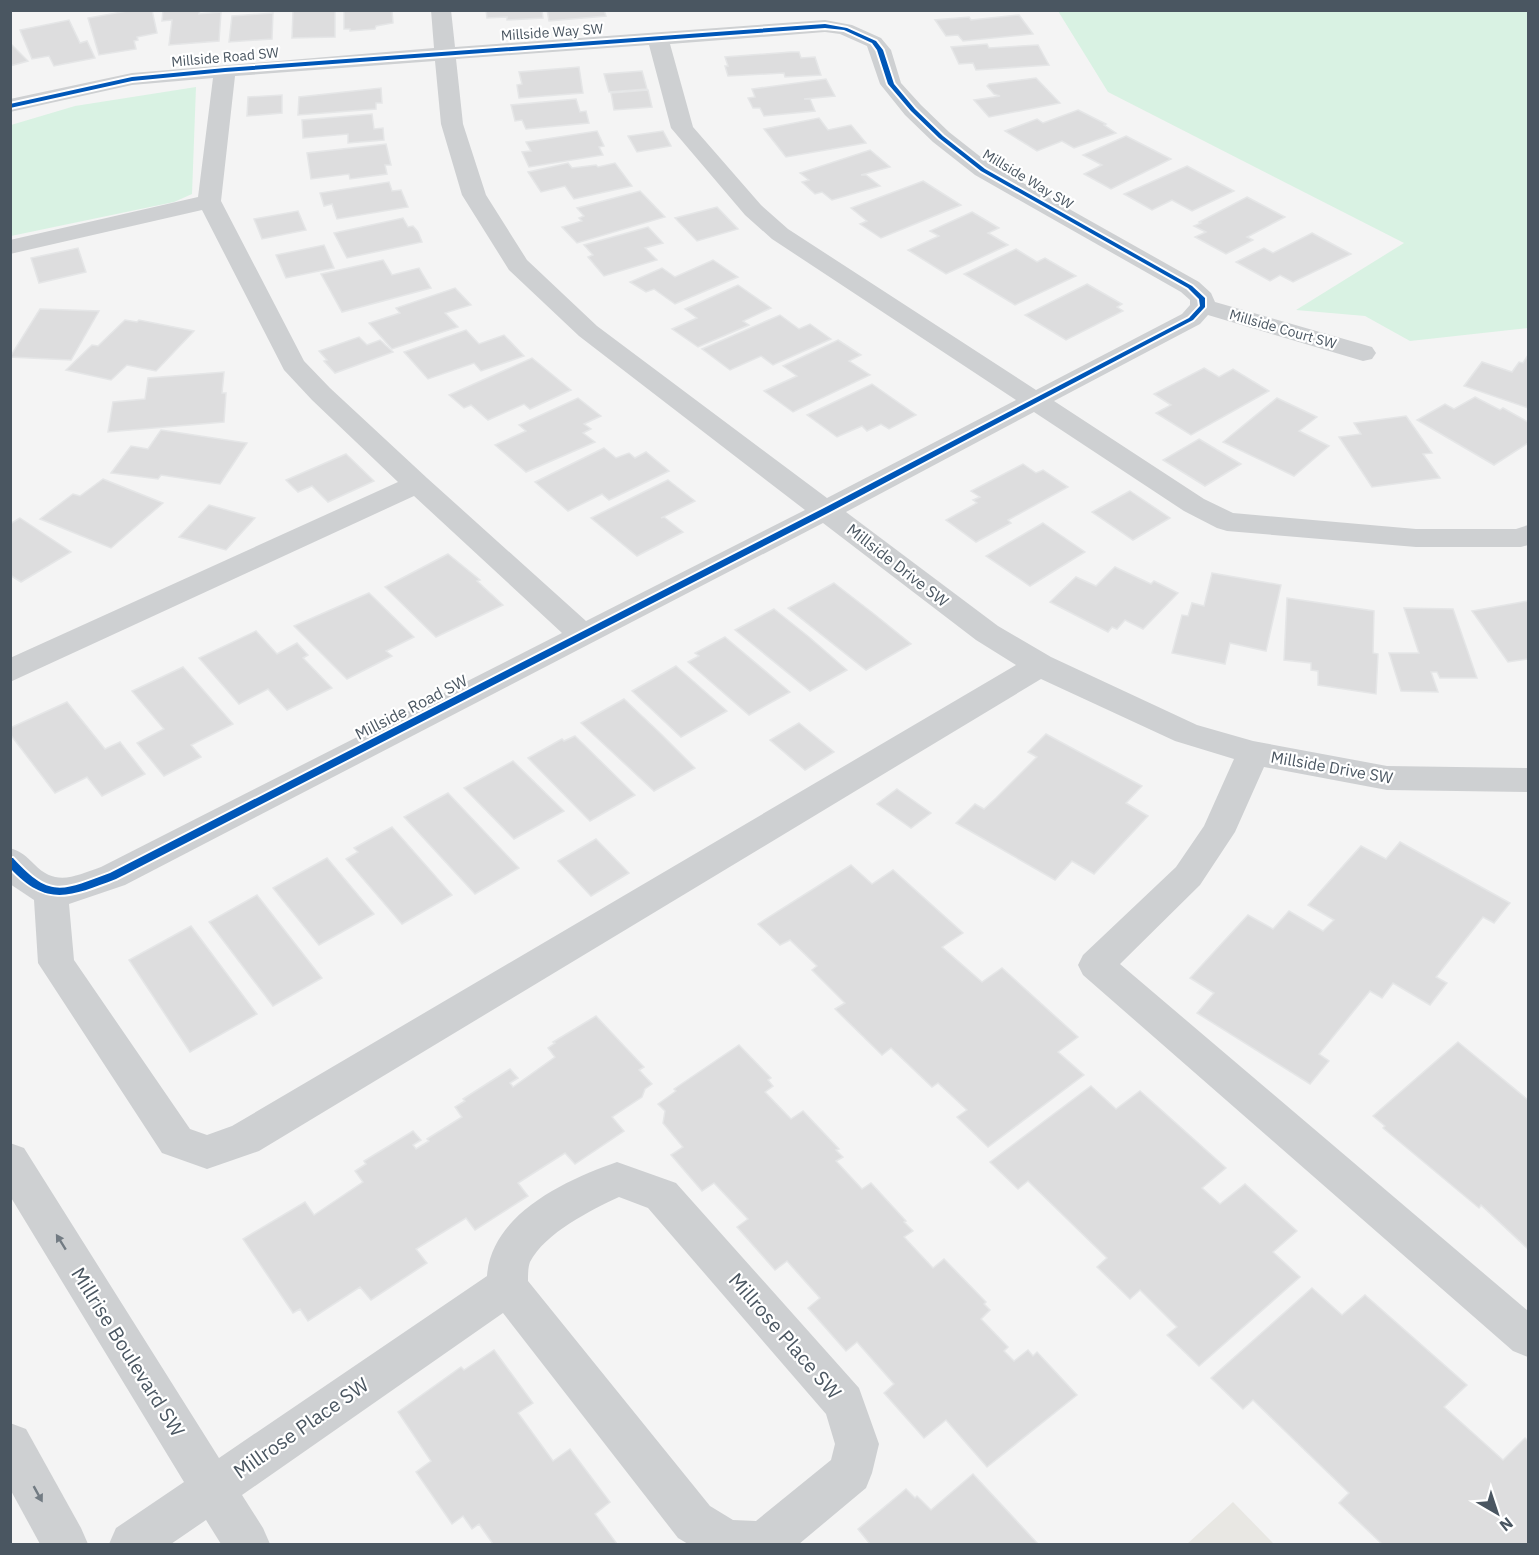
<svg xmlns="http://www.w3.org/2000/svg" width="1539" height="1555" font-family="'IBM Plex Sans',sans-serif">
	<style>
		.commercial { fill: #e8e7e3 }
		.green { fill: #d9f2e3 }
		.building { fill: #ddddde; stroke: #e5e6e7; stroke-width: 1.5 }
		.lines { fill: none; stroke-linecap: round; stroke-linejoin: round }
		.minor { fill: #ced0d2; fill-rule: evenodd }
		.cycleway-casing { stroke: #fff; stroke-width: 4 }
		.cycleway { fill: #0057b8; fill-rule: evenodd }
		.oneway { fill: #727b83 }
		.labels { text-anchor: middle; stroke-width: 4.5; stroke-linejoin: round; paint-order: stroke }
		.far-street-label { font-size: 14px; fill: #4a5661; stroke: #fff }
		.street-label { font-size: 16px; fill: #4a5661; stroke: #fff }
		.near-street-label { font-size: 20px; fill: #4a5661; stroke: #fff }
	</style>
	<rect width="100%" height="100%" fill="#f4f4f4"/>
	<!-- commercial -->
	<polygon class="commercial" points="1233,1502 1274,1544 1187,1544"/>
	<!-- green -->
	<g class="green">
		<polygon points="1058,11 1528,11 1528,328 1410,341 1365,316 1296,310 1404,243 1108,92"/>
		<polygon points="196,87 192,194 174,202 11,236 11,125 75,106"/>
	</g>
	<!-- building -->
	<g class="building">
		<polygon points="133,10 152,10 157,33 137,37 138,40 134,41 136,49 99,55 88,18"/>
		<polygon points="163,10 200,10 199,14 221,12 219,41 169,45 172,20 162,21"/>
		<polygon points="335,10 335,37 292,38 293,11"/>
		<polygon points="344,10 392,10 393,23 376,26 375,29 350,31 350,29 344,29"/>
		<polygon points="486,10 542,10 543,18 507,20 507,17 487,18"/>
		<polygon points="547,10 604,10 606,16 549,21"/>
		<polygon points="273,13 272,39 229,42 232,16"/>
		<polygon points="1019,15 1033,34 963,41 958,35 946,36 935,20 969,17 971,20"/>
		<polygon points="69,20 80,43 87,41 95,58 54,66 49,56 32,59 20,30"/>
		<polygon points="10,43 28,61 10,66"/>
		<polygon points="987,44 989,48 1038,45 1049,65 976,70 973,63 959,64 951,47"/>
		<polygon points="791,52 799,52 801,58 815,57 821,75 785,77 784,73 728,76 725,66 728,66 725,57"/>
		<polygon points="579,67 583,93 519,98 517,85 522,84 519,72"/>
		<polygon points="642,71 647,89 609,92 604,74"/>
		<polygon points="1036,78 1060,103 989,117 974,100 1000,96 994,94 987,86 989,84"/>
		<polygon points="826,79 835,96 804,99 810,99 815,111 764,116 760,108 753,108 748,98 755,97 752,89"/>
		<polygon points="381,88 382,103 376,103 376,109 298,115 299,97"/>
		<polygon points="648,90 652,107 614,110 611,93"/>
		<polygon points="282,95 282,113 247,116 248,97"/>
		<polygon points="576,99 580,112 586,111 589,123 526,129 522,120 515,121 511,105"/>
		<polygon points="1078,110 1106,124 1104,125 1116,133 1074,148 1062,141 1037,151 1005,131 1037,119 1043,123"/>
		<polygon points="372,114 374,129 383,128 384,140 348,143 348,134 303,138 302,120"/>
		<polygon points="819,118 828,130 851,125 866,143 786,157 764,129"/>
		<polygon points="597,131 604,146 599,147 603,155 529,167 522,152 531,151 526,142"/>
		<polygon points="663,131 671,146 637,152 628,136"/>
		<polygon points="1126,136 1171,159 1111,189 1084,174 1102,165 1083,155"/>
		<polygon points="386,144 391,165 385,165 387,174 350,179 349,174 311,179 307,153"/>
		<polygon points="870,150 890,167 861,175 866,175 880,186 832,200 822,192 815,194 802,182 809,180 800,173"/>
		<polygon points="568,163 572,168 596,165 598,167 615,163 632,186 574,199 565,186 541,192 528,172"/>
		<polygon points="1187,166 1234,191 1192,211 1172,200 1152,210 1124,194"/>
		<polygon points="923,181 961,205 881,238 860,224 867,221 851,208"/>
		<polygon points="389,182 392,191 401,190 408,207 337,219 332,204 324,206 320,193"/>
		<polygon points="640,191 665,217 577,243 562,227 582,221 579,218 584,216 577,208"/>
		<polygon points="1247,197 1285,217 1247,237 1253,240 1226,254 1195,237 1206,232 1194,226 1201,223 1199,222"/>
		<polygon points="717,207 738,229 697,241 675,218"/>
		<polygon points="298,211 306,230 262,239 254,219"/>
		<polygon points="972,212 999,228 988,233 1008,245 946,274 908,250 939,236 930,231"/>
		<polygon points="403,218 408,227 413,226 418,232 422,242 347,258 334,233"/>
		<polygon points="648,227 663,243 645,248 657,260 604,276 588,257 593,255 584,245"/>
		<polygon points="1312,233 1351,254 1293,282 1280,275 1270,281 1236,262 1264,248 1273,253"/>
		<polygon points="324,245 334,268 286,278 276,255"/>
		<polygon points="78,248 86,272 39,283 31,258"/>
		<polygon points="1016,249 1037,262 1045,258 1076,276 1015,305 964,274"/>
		<polygon points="383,260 392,275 419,268 431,288 342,312 321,274"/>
		<polygon points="713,260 738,277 675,304 654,289 646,292 630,282 662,268 675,277"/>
		<polygon points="1087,284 1122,304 1117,307 1123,311 1066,340 1025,315"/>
		<polygon points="738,285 771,308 743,321 749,325 698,347 672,329 697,318 685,309"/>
		<polygon points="455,288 471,305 445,313 458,327 392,349 369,323 400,313 396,308"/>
		<polygon points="40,309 99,311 71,360 10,357"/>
		<polygon points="780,315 799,329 810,324 831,339 773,365 761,356 730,370 702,349"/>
		<polygon points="125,320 137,322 139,320 194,331 156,371 127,365 111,380 66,370 92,345 98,346"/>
		<polygon points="466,330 479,344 504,335 524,356 481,371 474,363 428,379 404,352"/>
		<polygon points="359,337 367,345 380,340 393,352 335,373 324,361 327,360 319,351"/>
		<polygon points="838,340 861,355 849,361 870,375 793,412 764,391 797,376 783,366"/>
		<polygon points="1528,355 1528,408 1464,386 1482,362 1512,372 1519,362 1523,363"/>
		<polygon points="532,358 571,390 530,409 524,404 488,420 471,405 464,408 449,395"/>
		<polygon points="1204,368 1219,377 1233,369 1269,391 1191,435 1156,413 1171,405 1154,394"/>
		<polygon points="224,372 222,393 226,393 224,422 108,432 113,402 145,399 148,378"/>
		<polygon points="872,384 916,415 889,429 881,424 867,431 862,426 837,437 807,415"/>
		<polygon points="1475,397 1500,410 1503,408 1528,422 1528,443 1494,465 1417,420 1445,404 1454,409"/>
		<polygon points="578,398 601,416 584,424 591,429 583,433 595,442 526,472 495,445 526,431 519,425"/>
		<polygon points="1277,398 1317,417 1299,431 1329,446 1294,476 1223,442"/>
		<polygon points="1406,416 1432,453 1423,454 1440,478 1372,487 1339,437 1361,434 1354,423"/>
		<polygon points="161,430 247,443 220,484 161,475 158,479 111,473 131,446 148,449"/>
		<polygon points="1199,439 1241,464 1205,486 1163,460"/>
		<polygon points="604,448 616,458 629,453 635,458 646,452 669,471 609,500 602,494 568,511 535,482"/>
		<polygon points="346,454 374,481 328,502 312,486 298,492 286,480"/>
		<polygon points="1023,464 1036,473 1043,470 1068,487 1008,520 1011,523 976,542 946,520 977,503 973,500 980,497 971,491"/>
		<polygon points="103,479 163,503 111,548 40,519 73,494 80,496"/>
		<polygon points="668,480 695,501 661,518 664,517 683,532 637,556 591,518"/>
		<polygon points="1130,491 1170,518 1133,540 1092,512"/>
		<polygon points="209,505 255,518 226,550 179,537"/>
		<polygon points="20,518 71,552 21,582 10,575 10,524"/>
		<polygon points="1043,523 1085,552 1030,586 986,556"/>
		<polygon points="448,554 480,580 477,581 503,605 436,637 385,587"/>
		<polygon points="1115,567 1151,584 1154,581 1178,593 1143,629 1125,620 1117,629 1112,627 1108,632 1050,602 1076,577 1096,586"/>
		<polygon points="1212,573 1281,585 1266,651 1230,643 1225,664 1172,653 1182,615 1188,616 1192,603 1204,606"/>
		<polygon points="834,583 874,614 911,644 866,670 788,608"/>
		<polygon points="369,593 414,637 386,651 392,656 347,679 294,626"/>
		<polygon points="1287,598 1374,611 1373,653 1378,654 1376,694 1318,685 1318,671 1311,670 1311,663 1284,660"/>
		<polygon points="1528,601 1528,659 1508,662 1472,611"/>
		<polygon points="1404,608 1453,609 1477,678 1440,678 1437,672 1431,672 1438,692 1401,691 1389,653 1419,653"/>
		<polygon points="774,609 809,637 847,670 810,691 735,630"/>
		<polygon points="256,631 277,654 297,643 308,655 303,658 332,688 287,710 268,689 239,704 199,658"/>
		<polygon points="725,637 790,692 749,715 688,662 699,656 695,653"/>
		<polygon points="676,666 727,711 681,737 632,691"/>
		<polygon points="183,667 233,724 191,745 201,757 164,776 137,743 164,729 132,691"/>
		<polygon points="624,699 660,733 695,768 654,791 581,723"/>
		<polygon points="67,702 105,749 120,742 145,774 102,796 87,777 55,793 10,734 10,728"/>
		<polygon points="799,723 834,752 805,770 770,740"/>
		<polygon points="1046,734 1142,786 1126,803 1148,816 1094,874 1072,861 1055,880 956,823 975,804 984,809 996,798 1037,757 1028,752"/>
		<polygon points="575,736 635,795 590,821 528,758 562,739 564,741"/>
		<polygon points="513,761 564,811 514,839 464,788"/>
		<polygon points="897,789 931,813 911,828 877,804"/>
		<polygon points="448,793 519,868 475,894 404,817"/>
		<polygon points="392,827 452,895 402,924 346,859 358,852 354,848"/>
		<polygon points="596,839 629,873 591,896 558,861"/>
		<polygon points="1400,842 1510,903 1494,923 1483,917 1436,977 1447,983 1430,1005 1393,983 1382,998 1370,991 1319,1054 1329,1061 1310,1084 1197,1013 1214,993 1190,978 1248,915 1273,929 1289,911 1323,931 1334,920 1308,905 1361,846 1386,859"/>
		<polygon points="327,858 374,914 319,945 273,888"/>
		<polygon points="851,865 872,884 893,870 963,933 942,947 982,982 1002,968 1078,1037 1058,1052 1084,1075 988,1147 957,1117 967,1110 938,1083 932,1087 891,1048 882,1055 835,1009 845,1003 812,970 817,966 790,940 780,945 758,924"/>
		<polygon points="257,895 322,978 273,1006 209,922"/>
		<polygon points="191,926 257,1014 190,1052 129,960"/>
		<polygon points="596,1016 644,1067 639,1070 652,1084 645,1089 642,1097 612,1117 624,1131 575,1164 565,1153 518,1183 528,1196 475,1230 466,1218 416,1249 427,1263 371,1300 360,1287 308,1321 300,1309 293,1313 243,1239 305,1202 314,1215 363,1182 355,1171 366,1164 364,1161 413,1131 421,1140 413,1145 416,1149 429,1141 427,1139 462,1117 455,1107 465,1101 463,1099 510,1069 518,1078 510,1083 513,1087 555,1057 548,1048 555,1043 553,1042"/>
		<polygon points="1458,1042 1528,1100 1528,1249 1481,1205 1479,1208 1383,1128 1385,1126 1373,1116"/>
		<polygon points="739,1045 771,1078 768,1080 773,1086 765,1092 791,1119 803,1111 839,1149 836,1150 843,1157 836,1161 862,1189 871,1183 906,1221 904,1222 913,1231 904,1237 933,1268 944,1259 986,1302 984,1304 990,1310 981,1319 1008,1347 1004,1351 1014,1361 1028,1350 1033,1356 1037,1352 1077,1395 987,1467 946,1420 924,1438 884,1393 894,1384 857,1342 846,1351 808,1308 820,1298 787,1261 775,1270 737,1227 748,1219 714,1183 702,1191 671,1155 683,1147 663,1123 665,1111 658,1104 676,1091 674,1089"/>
		<polygon points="1091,1086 1116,1109 1140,1091 1226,1168 1202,1188 1220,1204 1245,1184 1297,1231 1273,1252 1300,1277 1199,1366 1167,1335 1177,1327 1140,1290 1130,1299 1097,1267 1107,1258 1028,1181 1018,1189 990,1162"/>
		<polygon points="1312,1288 1342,1315 1365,1295 1467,1385 1444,1407 1503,1460 1525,1438 1528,1441 1528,1544 1382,1544 1339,1503 1349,1493 1253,1400 1243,1409 1211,1378"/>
		<polygon points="494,1350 533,1403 518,1413 553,1461 570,1449 610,1502 595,1514 617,1544 493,1544 479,1524 472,1529 463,1516 452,1524 416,1472 431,1461 398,1412 461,1367 464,1370"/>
		<polygon points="973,1474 1038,1544 870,1544 858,1529 906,1489 915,1498 917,1496 931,1510"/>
	</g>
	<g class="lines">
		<!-- minor -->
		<g class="minor">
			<path d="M431 10H451L455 47 825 20 852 25 881 38 891 50 901 83 921 105 949 132 991 165 1199 282 1211 293 1215 302 1372 347 1376 353 1372 359 1363 361 1208 315 1200 324 1054 401 1204 499 1233 513 1416 529H1516L1528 525V545L1521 547H1416L1227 531 1217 528 1184 511 1034 412 846 512 998 626 1051 657 1197 725 1253 741 1387 766 1528 768V792L1387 790 1264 767 1235 832 1200 885 1120 964 1528 1311V1357L1513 1351 1083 975 1078 965 1083 955 1176 867 1204 826 1234 759 1175 741 1041 679 259 1151 207 1169 162 1153 38 963 34 900 10 884V848C22 852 26 856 34 864 56 887 75 876 101 867L562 633 414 496 10 682V658L398 482 312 400 284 370 202 210 10 254V240L198 197 213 78 132 85 10 112V99L132 73 434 48ZM825 32 840 34 867 46 880 84 905 115 933 142 975 175 1181 292 1190 300V305L1182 314 1036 390 788 229 761 205 693 127 670 44ZM649 45 671 128 745 215 772 239 1016 400 827 498 597 326 527 260 486 195 463 124 456 59ZM435 61 441 124 462 195 509 270 579 336 805 510 586 621 427 478 330 388 304 361 221 201 235 76ZM823 523 976 640 1016 665 232 1126 207 1135 190 1129 74 960 69 904 125 885Z"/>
			<path d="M10 1143 24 1148 219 1458 487 1276C491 1214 566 1180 617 1162L676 1183 859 1388 879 1444 872 1473 866 1488 799 1544H688L678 1538 503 1313 242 1495 263 1528 270 1544H221L206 1520 171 1544H109L116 1528 184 1482 10 1196ZM619 1197 648 1208 826 1414 835 1444 831 1460 756 1521 733 1520 710 1506 528 1281C528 1275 528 1267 530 1262 545 1233 591 1210 619 1197Z"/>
			<polygon points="10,1423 26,1429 81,1528 88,1544 40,1544 10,1489"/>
		</g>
		<defs>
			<path id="cycleway" d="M825 24 847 28 876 41 883 50 894 84 915 109 943 136 985 169 1192 286 1205 298V307L1193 320 830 512 116 879C71 896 47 908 10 868V858H13C50 899 62 891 110 873L824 508 1189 318 1200 306 1199 299 1188 288 981 171 939 138 911 111 888 84 877 50 872 43 844 30 825 28 225 72 132 81 10 108V104L132 77 225 68Z"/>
		</defs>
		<!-- cycleway casing -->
		<use href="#cycleway" class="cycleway-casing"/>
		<!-- cycleway -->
		<use href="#cycleway" class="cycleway"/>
	</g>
	<!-- one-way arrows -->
	<defs><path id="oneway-solid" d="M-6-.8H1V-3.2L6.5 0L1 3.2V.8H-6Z" transform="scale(1.5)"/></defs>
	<g class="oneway">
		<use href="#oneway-solid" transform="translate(61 1242) rotate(-122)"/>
		<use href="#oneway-solid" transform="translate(38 1494) rotate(61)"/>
	</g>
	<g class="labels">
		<!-- far-street labels -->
		<g class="far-street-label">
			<text transform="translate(552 32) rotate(-4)" y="5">Millside Way SW</text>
			<text transform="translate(225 57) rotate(-5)" y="5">Millside Road SW</text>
			<text transform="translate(1028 179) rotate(31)" y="5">Millside Way SW</text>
			<text transform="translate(1283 329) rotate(16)" y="5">Millside Court SW</text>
		</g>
		<!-- street labels -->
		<g class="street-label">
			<text transform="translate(898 565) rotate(38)" y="6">Millside Drive SW</text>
			<text transform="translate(411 707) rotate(-27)" y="6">Millside Road SW</text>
			<text transform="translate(1332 767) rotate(10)" y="6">Millside Drive SW</text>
		</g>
		<!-- near-street labels -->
		<g class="near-street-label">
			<text transform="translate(785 1336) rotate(49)" y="7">Millrose Place SW</text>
			<text transform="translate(128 1352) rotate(58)" y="7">Millrise Boulevard SW</text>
			<text transform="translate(301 1428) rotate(-35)" y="7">Millrose Place SW</text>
		</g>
	</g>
	<!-- border -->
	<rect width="1539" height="1555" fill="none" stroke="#4a5661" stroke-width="24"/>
	<!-- north arrow -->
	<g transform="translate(1497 1513) rotate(141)" stroke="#ffffff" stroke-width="4.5" paint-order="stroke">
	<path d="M0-4.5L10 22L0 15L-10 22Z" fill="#4a5661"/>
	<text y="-9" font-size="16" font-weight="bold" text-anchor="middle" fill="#4a5661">N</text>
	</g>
</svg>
